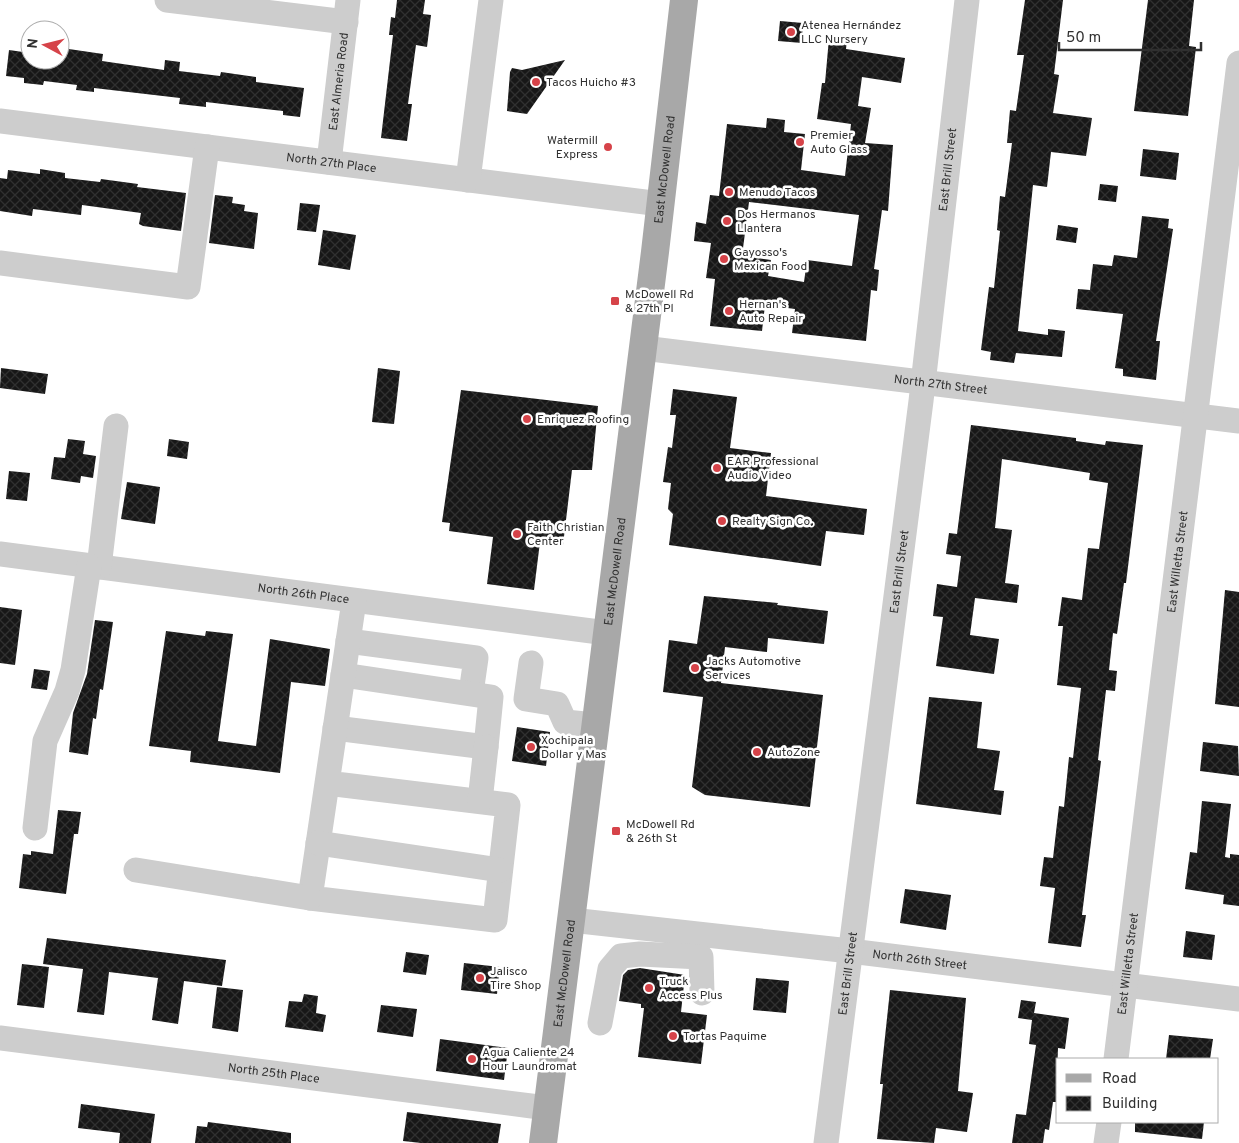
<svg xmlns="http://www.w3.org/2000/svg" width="1239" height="1143" font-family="Overpass,sans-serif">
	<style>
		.building { fill: url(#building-cross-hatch); fill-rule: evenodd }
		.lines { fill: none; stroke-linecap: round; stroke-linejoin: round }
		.minor { stroke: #cdcdcd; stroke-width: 25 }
		.major { stroke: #a8a8a8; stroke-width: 28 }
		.poi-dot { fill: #d64349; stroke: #fff; stroke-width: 2 }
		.labels { text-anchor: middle; stroke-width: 5; stroke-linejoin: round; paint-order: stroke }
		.poi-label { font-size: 12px; fill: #303030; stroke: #fff; text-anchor: start }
		.street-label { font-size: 12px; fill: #303030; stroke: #fff }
	</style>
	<defs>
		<pattern id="building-cross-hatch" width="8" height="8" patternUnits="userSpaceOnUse" patternTransform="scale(1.25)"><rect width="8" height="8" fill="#171717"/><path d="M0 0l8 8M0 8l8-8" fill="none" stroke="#303030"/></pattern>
	</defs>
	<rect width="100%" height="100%" fill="#fff"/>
	<!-- building -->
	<g class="building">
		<polygon points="397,0 425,0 423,14 431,15 427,47 416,45 408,104 412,104 407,141 381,138 393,35 389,35 391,17 395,18"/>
		<polygon points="1025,0 1063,0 1054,74 1059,75 1053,113 1092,118 1086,156 1051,152 1047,187 1033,185 1018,331 1048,335 1048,329 1065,331 1062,357 1016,353 1014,363 990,360 991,352 981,350 989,287 994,288 1000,231 997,230 1000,196 1005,197 1012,143 1007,143 1010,110 1016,111 1024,55 1017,55"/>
		<polygon points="1148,0 1194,0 1189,46 1196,47 1188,116 1134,111"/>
		<polygon points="780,21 803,23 802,43 778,41"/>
		<path d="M829 38 847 40 846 49 905 58 901 83 862 77 858 106 871 108 865 143 893 145 888 211 882 210 874 269 879 270 877 291 871 290 866 341 792 333 795 309 765 305 762 331 710 326 715 279 706 278 711 243 694 241 696 222 706 224 710 195 719 196 727 124 766 128 767 118 785 120 784 132 805 134 801 170 845 176 851 124 817 119 822 83H825ZM749 202 859 215 852 266 807 260 804 282 768 276 771 260 742 256Z"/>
		<polygon points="62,48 103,54 102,61 164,70 165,60 180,62 179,71 220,76 221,72 256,77 256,82 304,88 300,117 283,115 283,111 265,109 206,102 206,107 179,104 180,98 94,88 94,92 76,90 77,85 44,81 43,85 24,83 24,78 6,76 9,50 30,53 30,60 61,60"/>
		<polygon points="565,60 527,114 507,111 510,72 512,68 522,70"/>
		<polygon points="1143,149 1179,153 1176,180 1140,176"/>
		<polygon points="40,169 65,173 65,178 100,182 101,179 138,184 137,187 186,193 181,231 143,226 139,224 141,213 82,205 81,215 33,209 32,216 0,211 0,178 7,179 8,170 40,174"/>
		<polygon points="1100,184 1118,186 1116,202 1098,200"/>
		<polygon points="215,195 233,197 232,203 245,205 244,211 258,213 254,249 209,243"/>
		<polygon points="300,203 320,205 316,232 297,230"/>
		<polygon points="1142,216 1169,219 1168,228 1173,229 1156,341 1160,341 1156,380 1123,376 1123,369 1115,368 1123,314 1076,309 1078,289 1090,290 1093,264 1112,266 1114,255 1137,258"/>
		<polygon points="1058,225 1078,228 1076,243 1056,240"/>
		<polygon points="323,230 356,235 350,270 318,265"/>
		<polygon points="1,368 48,374 45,394 0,388"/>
		<polygon points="378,368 400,371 394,424 372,422"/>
		<polygon points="673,389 737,397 730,448 771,453 766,496 867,509 864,535 826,531 821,566 669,545 673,514 668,509 671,483 663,482 668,447 672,448 676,415 670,415"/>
		<polygon points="461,390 598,406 592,470 572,470 563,545 540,542 534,590 487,584 493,537 449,531 450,523 442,522"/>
		<polygon points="971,425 1076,438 1076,441 1105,445 1106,441 1143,445 1126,583 1124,583 1117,634 1113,633 1109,670 1117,671 1115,691 1106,690 1098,760 1101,761 1082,915 1086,915 1081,947 1048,943 1055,888 1040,886 1044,857 1053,858 1059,806 1064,807 1069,757 1073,758 1081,688 1057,685 1063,626 1058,626 1062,597 1082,600 1088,548 1099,549 1108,483 1089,480 1090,473 1002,459 995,528 1012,530 1005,583 1019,585 1017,603 975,598 970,635 999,639 994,674 936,666 943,617 933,616 937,584 957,587 961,556 946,554 949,533 957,534"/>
		<polygon points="68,439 85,441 83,454 96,456 93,478 81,476 80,483 51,479 54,457 65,458"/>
		<polygon points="169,439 189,442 187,459 167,456"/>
		<polygon points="9,471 30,473 27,501 6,499"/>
		<polygon points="127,482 160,487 155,524 121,519"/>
		<polygon points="1225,590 1239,592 1239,707 1215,704"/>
		<polygon points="704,596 778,603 777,605 828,611 824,644 768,638 767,652 725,647 721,683 823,695 810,807 705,795 692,787 703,697 663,692 669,640 697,644"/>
		<polygon points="0,607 22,610 15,665 0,663"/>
		<polygon points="95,620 113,622 103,690 100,689 96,719 93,718 88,755 69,752 73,713 87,674"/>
		<polygon points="166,631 205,636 206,631 233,634 218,741 256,746 270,639 330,649 325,686 291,682 280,773 190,762 191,751 149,746"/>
		<polygon points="34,669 50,671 47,690 31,688"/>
		<polygon points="929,697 982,702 977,748 1000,751 994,790 1004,791 1001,815 916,804"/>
		<polygon points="517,727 550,732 546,766 512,761"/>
		<polygon points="1203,742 1238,746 1239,776 1200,771"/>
		<polygon points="1202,801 1231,804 1225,857 1230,858 1230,854 1239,855 1239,906 1223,904 1224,895 1185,889 1190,852 1197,853"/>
		<polygon points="58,810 81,812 78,834 74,834 66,894 19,888 23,854 31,855 31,851 53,854"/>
		<polygon points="905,889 951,895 946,930 900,923"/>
		<polygon points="1186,931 1215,935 1212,960 1183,957"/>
		<polygon points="47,938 226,960 222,986 184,981 178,1024 152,1020 158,978 109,972 104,1015 77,1012 83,969 43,964"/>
		<polygon points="406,952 429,955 426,975 403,972"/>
		<polygon points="464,963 500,967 497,994 461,990"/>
		<polygon points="22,964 49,967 44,1008 17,1005"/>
		<polygon points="640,968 685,975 681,1012 707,1015 701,1064 638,1057 644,1008 641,1008 641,1004 619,1001 623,975 628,970"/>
		<polygon points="756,978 789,981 786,1013 753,1010"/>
		<polygon points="217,987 243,990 238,1032 212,1028"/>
		<polygon points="890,990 966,998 958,1091 973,1093 967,1132 936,1128 934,1143 877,1139 883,1084 880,1084"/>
		<polygon points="304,994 318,996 316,1013 326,1015 323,1032 285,1027 289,1001 302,1002"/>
		<polygon points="1021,1000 1036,1002 1034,1013 1069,1018 1065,1049 1058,1048 1056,1102 1053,1102 1049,1130 1045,1129 1043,1143 1012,1143 1016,1114 1026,1115 1036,1045 1029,1044 1032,1020 1018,1018"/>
		<polygon points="381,1005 417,1009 413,1037 377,1032"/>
		<polygon points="1169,1035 1213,1039 1210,1059 1166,1059"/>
		<polygon points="440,1039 508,1048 504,1080 436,1071"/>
		<polygon points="81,1104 155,1114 151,1143 119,1143 120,1133 78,1128"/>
		<polygon points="407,1112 501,1124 498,1143 421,1143 403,1141"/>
		<polygon points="208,1122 291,1133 291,1143 195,1143 197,1126 207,1127"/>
		<polygon points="1135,1122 1204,1122 1202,1139 1135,1132"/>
	</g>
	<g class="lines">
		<!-- minor -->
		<g class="minor">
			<polyline points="167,0 346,22"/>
			<path id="s1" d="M0 121 661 204"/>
			<path id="s2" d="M329 162 348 0"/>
			<polyline points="468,180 491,0"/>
			<polyline points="0,263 188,287 207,147"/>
			<path id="s3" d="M643 348 1239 421"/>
			<path id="s4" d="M0 554 607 633"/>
			<polyline points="99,567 116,426"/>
			<polyline points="348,641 476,658 471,693"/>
			<polyline points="531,663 526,699 557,704 565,722 595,725"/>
			<polyline points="335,728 486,747 491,697 343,675"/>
			<polyline points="327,783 508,805 495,920 310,898 354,601"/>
			<polyline points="480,801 486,747"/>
			<polyline points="35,828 45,741 67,691 73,670 89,566"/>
			<polyline points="318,843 500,870"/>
			<polyline points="136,870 310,898"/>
			<path id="s5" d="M571 920 850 951 1239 999"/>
			<polyline points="600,1023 610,969 621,956 640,954 701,957 702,993"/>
			<path id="s6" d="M0 1038 547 1108"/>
			<path id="s7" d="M1116 1059 1239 63"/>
			<path id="s8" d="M826 1143 921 401 967 0"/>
			<polyline points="1106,1143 1109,1122"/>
		</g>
		<!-- major -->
		<path class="major" id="s9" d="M543 1143 655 252 684 0"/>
	</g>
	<!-- markers -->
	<g class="poi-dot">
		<circle cx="791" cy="32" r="5"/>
		<circle cx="536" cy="82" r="5"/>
		<circle cx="800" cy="142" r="5"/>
		<circle cx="608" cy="147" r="5"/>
		<circle cx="729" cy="192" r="5"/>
		<circle cx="727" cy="221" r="5"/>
		<circle cx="724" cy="259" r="5"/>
		<rect x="610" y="296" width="10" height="10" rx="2.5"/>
		<circle cx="729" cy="311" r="5"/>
		<circle cx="527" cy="419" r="5"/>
		<circle cx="717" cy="468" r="5"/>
		<circle cx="722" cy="521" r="5"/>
		<circle cx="517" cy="534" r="5"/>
		<circle cx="695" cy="668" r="5"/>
		<circle cx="531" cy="747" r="5"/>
		<circle cx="757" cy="752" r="5"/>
		<rect x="611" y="826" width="10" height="10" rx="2.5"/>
		<circle cx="480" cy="978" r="5"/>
		<circle cx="649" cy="988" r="5"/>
		<circle cx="673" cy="1036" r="5"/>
		<circle cx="472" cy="1059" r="5"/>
	</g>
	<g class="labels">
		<!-- poi labels -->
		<g class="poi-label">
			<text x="801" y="29">Atenea Hernández<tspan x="801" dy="14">LLC Nursery</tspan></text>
			<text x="546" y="86">Tacos Huicho #3</text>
			<text x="810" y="139">Premier<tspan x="810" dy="14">Auto Glass</tspan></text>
			<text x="598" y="144" text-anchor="end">Watermill<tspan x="598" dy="14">Express</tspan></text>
			<text x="739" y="196">Menudo Tacos</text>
			<text x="737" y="218">Dos Hermanos<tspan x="737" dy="14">Llantera</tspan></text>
			<text x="734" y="256">Gayosso's<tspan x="734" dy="14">Mexican Food</tspan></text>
			<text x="625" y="298">McDowell Rd<tspan x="625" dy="14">&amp; 27th Pl</tspan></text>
			<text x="739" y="308">Hernan's<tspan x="739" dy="14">Auto Repair</tspan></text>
			<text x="537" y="423">Enriquez Roofing</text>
			<text x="727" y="465">EAR Professional<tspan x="727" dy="14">Audio Video</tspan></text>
			<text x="732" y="525">Realty Sign Co.</text>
			<text x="527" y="531">Faith Christian<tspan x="527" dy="14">Center</tspan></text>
			<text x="705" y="665">Jacks Automotive<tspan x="705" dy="14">Services</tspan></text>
			<text x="541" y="744">Xochipala<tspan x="541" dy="14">Dollar y Mas</tspan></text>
			<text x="767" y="756">AutoZone</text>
			<text x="626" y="828">McDowell Rd<tspan x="626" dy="14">&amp; 26th St</tspan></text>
			<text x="490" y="975">Jalisco<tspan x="490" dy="14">Tire Shop</tspan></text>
			<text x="659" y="985">Truck<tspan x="659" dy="14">Access Plus</tspan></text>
			<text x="683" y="1040">Tortas Paquime</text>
			<text x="482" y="1056">Agua Caliente 24<tspan x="482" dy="14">Hour Laundromat</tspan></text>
		</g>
		<!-- street labels -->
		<g class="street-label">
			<text dy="4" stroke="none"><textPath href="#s2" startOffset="81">East Almeria Road</textPath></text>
			<text dy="4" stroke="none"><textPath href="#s1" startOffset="334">North 27th Place</textPath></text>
			<text dy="4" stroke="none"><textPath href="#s9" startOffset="981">East McDowell Road</textPath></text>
			<text dy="4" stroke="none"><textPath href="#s8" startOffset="981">East Brill Street</textPath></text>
			<text dy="4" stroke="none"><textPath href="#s3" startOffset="300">North 27th Street</textPath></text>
			<text dy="4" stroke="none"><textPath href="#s7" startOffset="501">East Willetta Street</textPath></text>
			<text dy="4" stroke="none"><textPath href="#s9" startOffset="576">East McDowell Road</textPath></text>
			<text dy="4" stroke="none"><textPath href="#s8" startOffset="576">East Brill Street</textPath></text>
			<text dy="4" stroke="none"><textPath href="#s4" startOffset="306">North 26th Place</textPath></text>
			<text dy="4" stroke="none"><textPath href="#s5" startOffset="351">North 26th Street</textPath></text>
			<text dy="4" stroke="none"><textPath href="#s7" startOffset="96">East Willetta Street</textPath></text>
			<text dy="4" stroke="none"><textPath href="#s9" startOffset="171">East McDowell Road</textPath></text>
			<text dy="4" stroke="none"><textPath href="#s8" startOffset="171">East Brill Street</textPath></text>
			<text dy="4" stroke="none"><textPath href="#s6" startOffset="276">North 25th Place</textPath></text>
		</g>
	</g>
	<!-- legend -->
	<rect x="1056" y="1058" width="162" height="65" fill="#ffffff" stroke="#acacac"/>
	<rect x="1066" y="1074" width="25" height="8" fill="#a8a8a8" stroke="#acacac"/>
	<text x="1102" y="1083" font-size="15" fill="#303030">Road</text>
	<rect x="1066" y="1096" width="25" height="15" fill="url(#building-cross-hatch)" stroke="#acacac"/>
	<text x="1102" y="1108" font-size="15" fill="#303030">Building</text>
	<!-- north arrow -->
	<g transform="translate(45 45) rotate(277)"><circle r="24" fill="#ffffff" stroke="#acacac"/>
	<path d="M0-4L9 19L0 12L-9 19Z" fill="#d64349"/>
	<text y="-8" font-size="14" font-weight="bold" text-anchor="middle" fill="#303030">N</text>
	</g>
	<!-- scale -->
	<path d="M1059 42v8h142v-8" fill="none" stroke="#303030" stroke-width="2.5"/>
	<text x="1066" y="42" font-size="15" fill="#303030" stroke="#ffffff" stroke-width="4" paint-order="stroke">50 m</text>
</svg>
